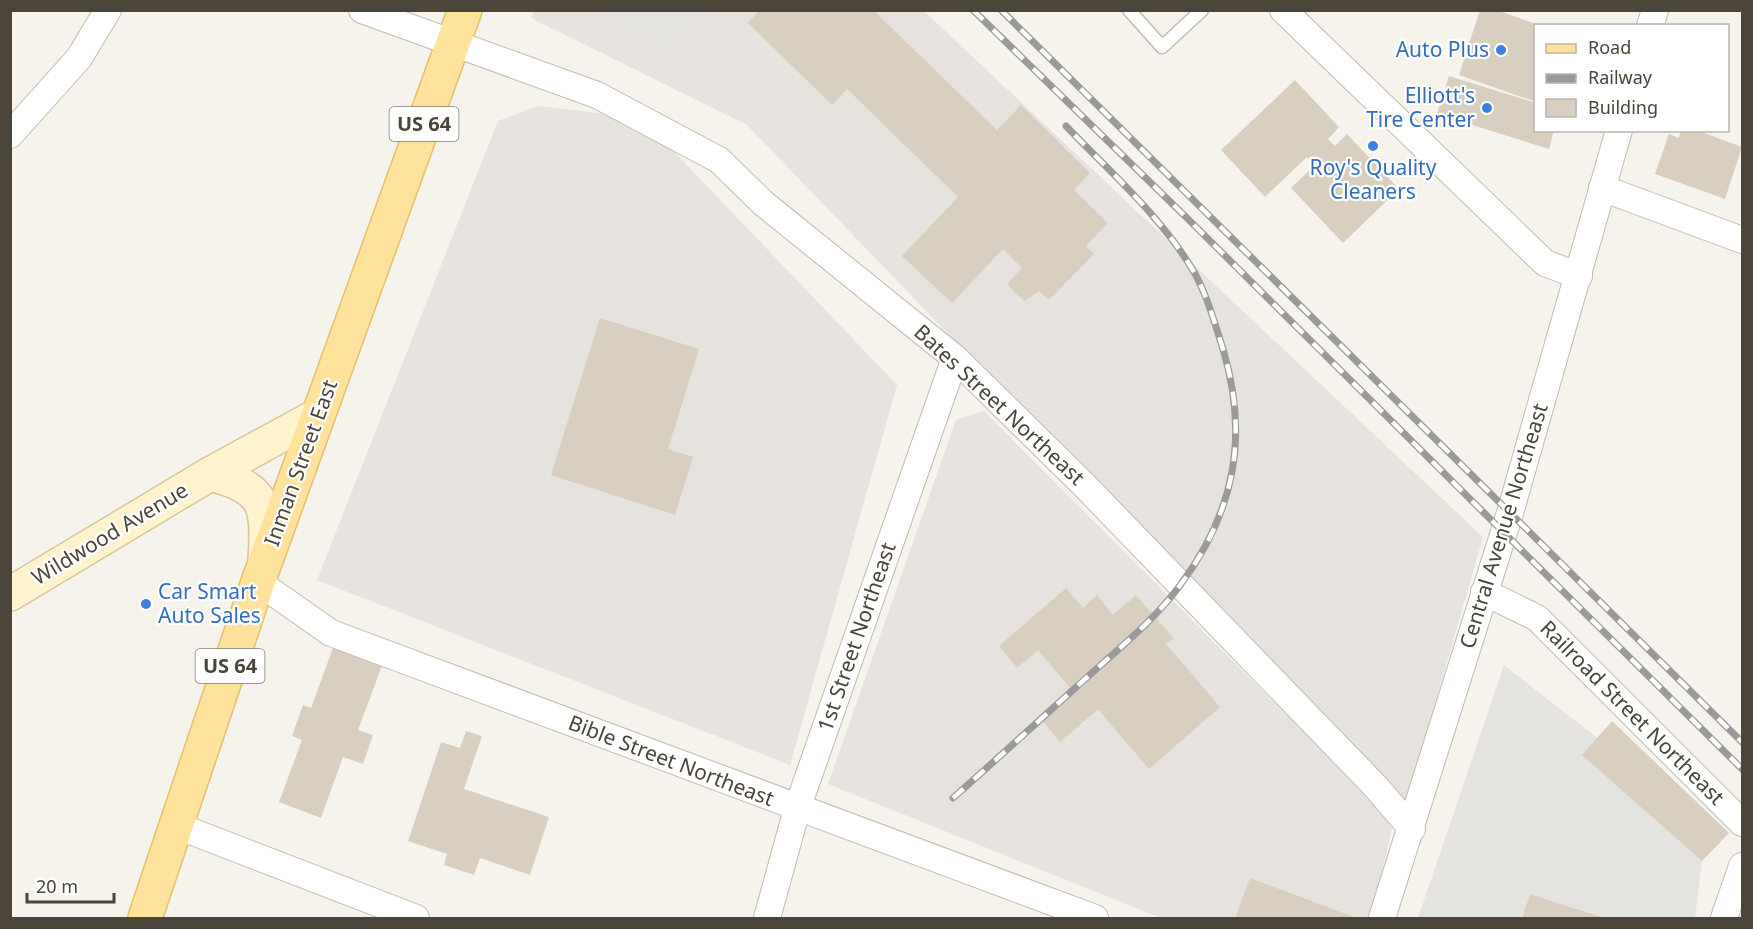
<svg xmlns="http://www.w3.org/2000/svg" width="1753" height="929" font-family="'Noto Sans',sans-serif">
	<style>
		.industrial { fill: #e6e2dd }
		.parking { fill: #e5e3e0 }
		.building { fill: #d8cfc1 }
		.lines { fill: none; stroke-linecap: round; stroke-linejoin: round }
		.service-casing { stroke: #c2bbae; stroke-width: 15 }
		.minor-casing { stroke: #c2bbae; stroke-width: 28 }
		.secondary-casing { stroke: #d6c79b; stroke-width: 36 }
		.primary-casing { stroke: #e6c16a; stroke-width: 36 }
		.service { stroke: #fff; stroke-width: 12 }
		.minor { stroke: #fff; stroke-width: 26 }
		.secondary { stroke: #fff3cd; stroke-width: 33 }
		.primary { stroke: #ffe39c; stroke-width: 33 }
		.rail-casing { stroke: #9a9a9a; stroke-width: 7 }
		.rail { stroke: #fff; stroke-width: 4.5; stroke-dasharray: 14; stroke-linecap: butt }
		.shop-dot { fill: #3f7fe0; stroke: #fff; stroke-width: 2 }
		.labels { text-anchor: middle; stroke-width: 4.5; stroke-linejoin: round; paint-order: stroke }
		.shield { fill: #fff; stroke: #817c74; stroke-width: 1.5 }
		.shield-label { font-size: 20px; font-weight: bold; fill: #4b4439 }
		.shop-label { font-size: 21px; fill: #366cbe; stroke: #fff; text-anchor: end }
		.street-label { font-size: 21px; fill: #4b4439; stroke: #fff }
	</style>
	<rect width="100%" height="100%" fill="#f6f3ec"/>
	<!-- industrial -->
	<g class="industrial">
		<polygon points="534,10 924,11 1483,537 1405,808 747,125 531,18"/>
		<polygon points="538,106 642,118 897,385 790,765 317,580 498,121"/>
		<polygon points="984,411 1393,822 1372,918 1161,918 828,784 956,420"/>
	</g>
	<!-- parking -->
	<g class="parking">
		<polygon points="590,11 712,11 674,52"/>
		<polygon points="1504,665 1600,740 1583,755 1702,861 1695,918 1607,918 1530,894 1522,918 1418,918"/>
	</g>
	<!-- building -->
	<g class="building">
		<polygon points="759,10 873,10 997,130 1021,105 1090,173 1074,190 1108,223 1086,246 1094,254 1049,300 1039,291 1024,301 1007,284 1022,268 1003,249 952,303 902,256 958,197 847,89 832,105 748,23"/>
		<polygon points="1480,10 1496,10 1536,24 1536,102 1459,75"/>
		<polygon points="1449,76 1536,103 1536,130 1554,130 1549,149 1437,114"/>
		<polygon points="1295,80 1339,127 1328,139 1335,146 1347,134 1399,189 1343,243 1291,188 1314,166 1307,157 1265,197 1221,150"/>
		<polygon points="1681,130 1696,130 1742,147 1725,199 1655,174 1669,134 1679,138"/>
		<polygon points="600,318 699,349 668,449 693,457 675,515 551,475"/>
		<polygon points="1066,588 1083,608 1097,595 1113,615 1136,595 1174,639 1165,643 1220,707 1149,769 1098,709 1060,742 1039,717 1071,689 1038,650 1017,668 999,646"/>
		<polygon points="334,645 383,663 358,730 373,735 363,764 343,757 321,818 279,802 302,740 292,736 303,705 311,708"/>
		<polygon points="1612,721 1729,833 1702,861 1582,755"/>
		<polygon points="466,731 482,736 464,789 549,817 530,875 480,858 474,875 444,865 447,854 408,841 441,742 460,748"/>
		<polygon points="1250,878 1357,918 1235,918"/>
		<polygon points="1530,894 1605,918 1522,918"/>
	</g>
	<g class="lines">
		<defs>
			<polyline id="service" points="1129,10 1162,47 1202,10"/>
			<g id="minor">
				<polyline points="362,10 597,95 719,160 763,203 955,358 1085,486 1376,787 1412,829"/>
				<polyline points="1283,10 1545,263 1579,276"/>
				<polyline points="1650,26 1655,10"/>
				<polyline points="10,135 79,58 108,10"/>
				<polyline points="1602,188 1742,240"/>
				<polyline points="258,582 331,633 1095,918"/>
				<polyline points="1484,592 1537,618 1742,823"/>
				<polyline points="175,825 416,918"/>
				<polyline points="767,918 797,809 955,358"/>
				<polyline points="1382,918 1510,513 1619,130"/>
				<polyline points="1724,918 1742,866"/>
			</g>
			<g id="secondary">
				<path d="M210 474C267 488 268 506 265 560"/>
				<polyline points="10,594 210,474 318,415"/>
			</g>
			<polyline id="primary" points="145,918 258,582 465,10"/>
		</defs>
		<!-- service casing -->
		<use href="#service" class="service-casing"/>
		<!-- minor casing -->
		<use href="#minor" class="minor-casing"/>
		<!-- secondary casing -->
		<use href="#secondary" class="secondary-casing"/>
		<!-- primary casing -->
		<use href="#primary" class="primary-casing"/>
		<!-- service -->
		<use href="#service" class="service"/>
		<!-- minor -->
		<use href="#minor" class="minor"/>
		<!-- secondary -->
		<use href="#secondary" class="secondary"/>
		<!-- primary -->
		<use href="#primary" class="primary"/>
		<defs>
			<g id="rail">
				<polyline points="973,10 1189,220 1742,769"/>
				<polyline points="1001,10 1742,742"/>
				<path d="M953 798C997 759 1041 719 1084 680 1117 650 1155 620 1181 584 1235 511 1249 436 1223 349 1215 324 1207 295 1194 272 1162 217 1110 172 1066 126"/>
			</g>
		</defs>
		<!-- rail casing -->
		<use href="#rail" class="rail-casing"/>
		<!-- rail -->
		<use href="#rail" class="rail"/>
	</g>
	<!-- markers -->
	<g class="shop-dot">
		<circle cx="1501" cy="50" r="6"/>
		<circle cx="1487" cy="108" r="6"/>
		<circle cx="1373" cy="146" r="6"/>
		<circle cx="146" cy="604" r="6"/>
	</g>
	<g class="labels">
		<!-- shield labels -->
		<g class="shield">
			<rect x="389.5" y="107" width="69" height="34" rx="4.5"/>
			<rect x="195.5" y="649" width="69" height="34" rx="4.5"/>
		</g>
		<g class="shield-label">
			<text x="424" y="131">US 64</text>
			<text x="230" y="673">US 64</text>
		</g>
		<!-- shop labels -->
		<g class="shop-label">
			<text x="1489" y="57">Auto Plus</text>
			<text x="1475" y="103">Elliott's<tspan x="1475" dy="24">Tire Center</tspan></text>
			<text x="1373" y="175" text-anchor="middle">Roy's Quality<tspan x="1373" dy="24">Cleaners</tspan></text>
			<text x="158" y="599" text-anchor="start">Car Smart<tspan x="158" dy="24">Auto Sales</tspan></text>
		</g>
		<!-- street labels -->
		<g class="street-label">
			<text transform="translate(999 405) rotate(43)" y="7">Bates Street Northeast</text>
			<text transform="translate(301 463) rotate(-70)" y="7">Inman Street East</text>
			<text transform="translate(1504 526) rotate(-73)" y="7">Central Avenue Northeast</text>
			<text transform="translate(110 534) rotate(-31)" y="7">Wildwood Avenue</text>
			<text transform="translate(857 637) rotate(-71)" y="7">1st Street Northeast</text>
			<text transform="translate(1632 713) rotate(45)" y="7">Railroad Street Northeast</text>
			<text transform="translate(671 761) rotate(21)" y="7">Bible Street Northeast</text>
		</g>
	</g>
	<!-- border -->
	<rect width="1753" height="929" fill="none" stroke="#4b4439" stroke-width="24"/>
	<!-- legend -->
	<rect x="1534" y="24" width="195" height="108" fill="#ffffff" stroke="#b7b4b0" stroke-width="1.5"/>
	<rect x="1546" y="44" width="30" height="9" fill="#ffe39c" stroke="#b7b4b0" stroke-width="1.5"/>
	<text x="1588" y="54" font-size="18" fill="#4b4439">Road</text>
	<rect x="1546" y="74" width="30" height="9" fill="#9a9a9a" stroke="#b7b4b0" stroke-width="1.5"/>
	<text x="1588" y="84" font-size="18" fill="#4b4439">Railway</text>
	<rect x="1546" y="99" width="30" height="18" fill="#d8cfc1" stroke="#b7b4b0" stroke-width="1.5"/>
	<text x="1588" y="114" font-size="18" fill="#4b4439">Building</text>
	<!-- scale -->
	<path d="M27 893v9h87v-9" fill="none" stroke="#4b4439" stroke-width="3"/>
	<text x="36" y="893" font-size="18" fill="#4b4439" stroke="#ffffff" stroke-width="4.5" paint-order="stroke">20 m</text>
</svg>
